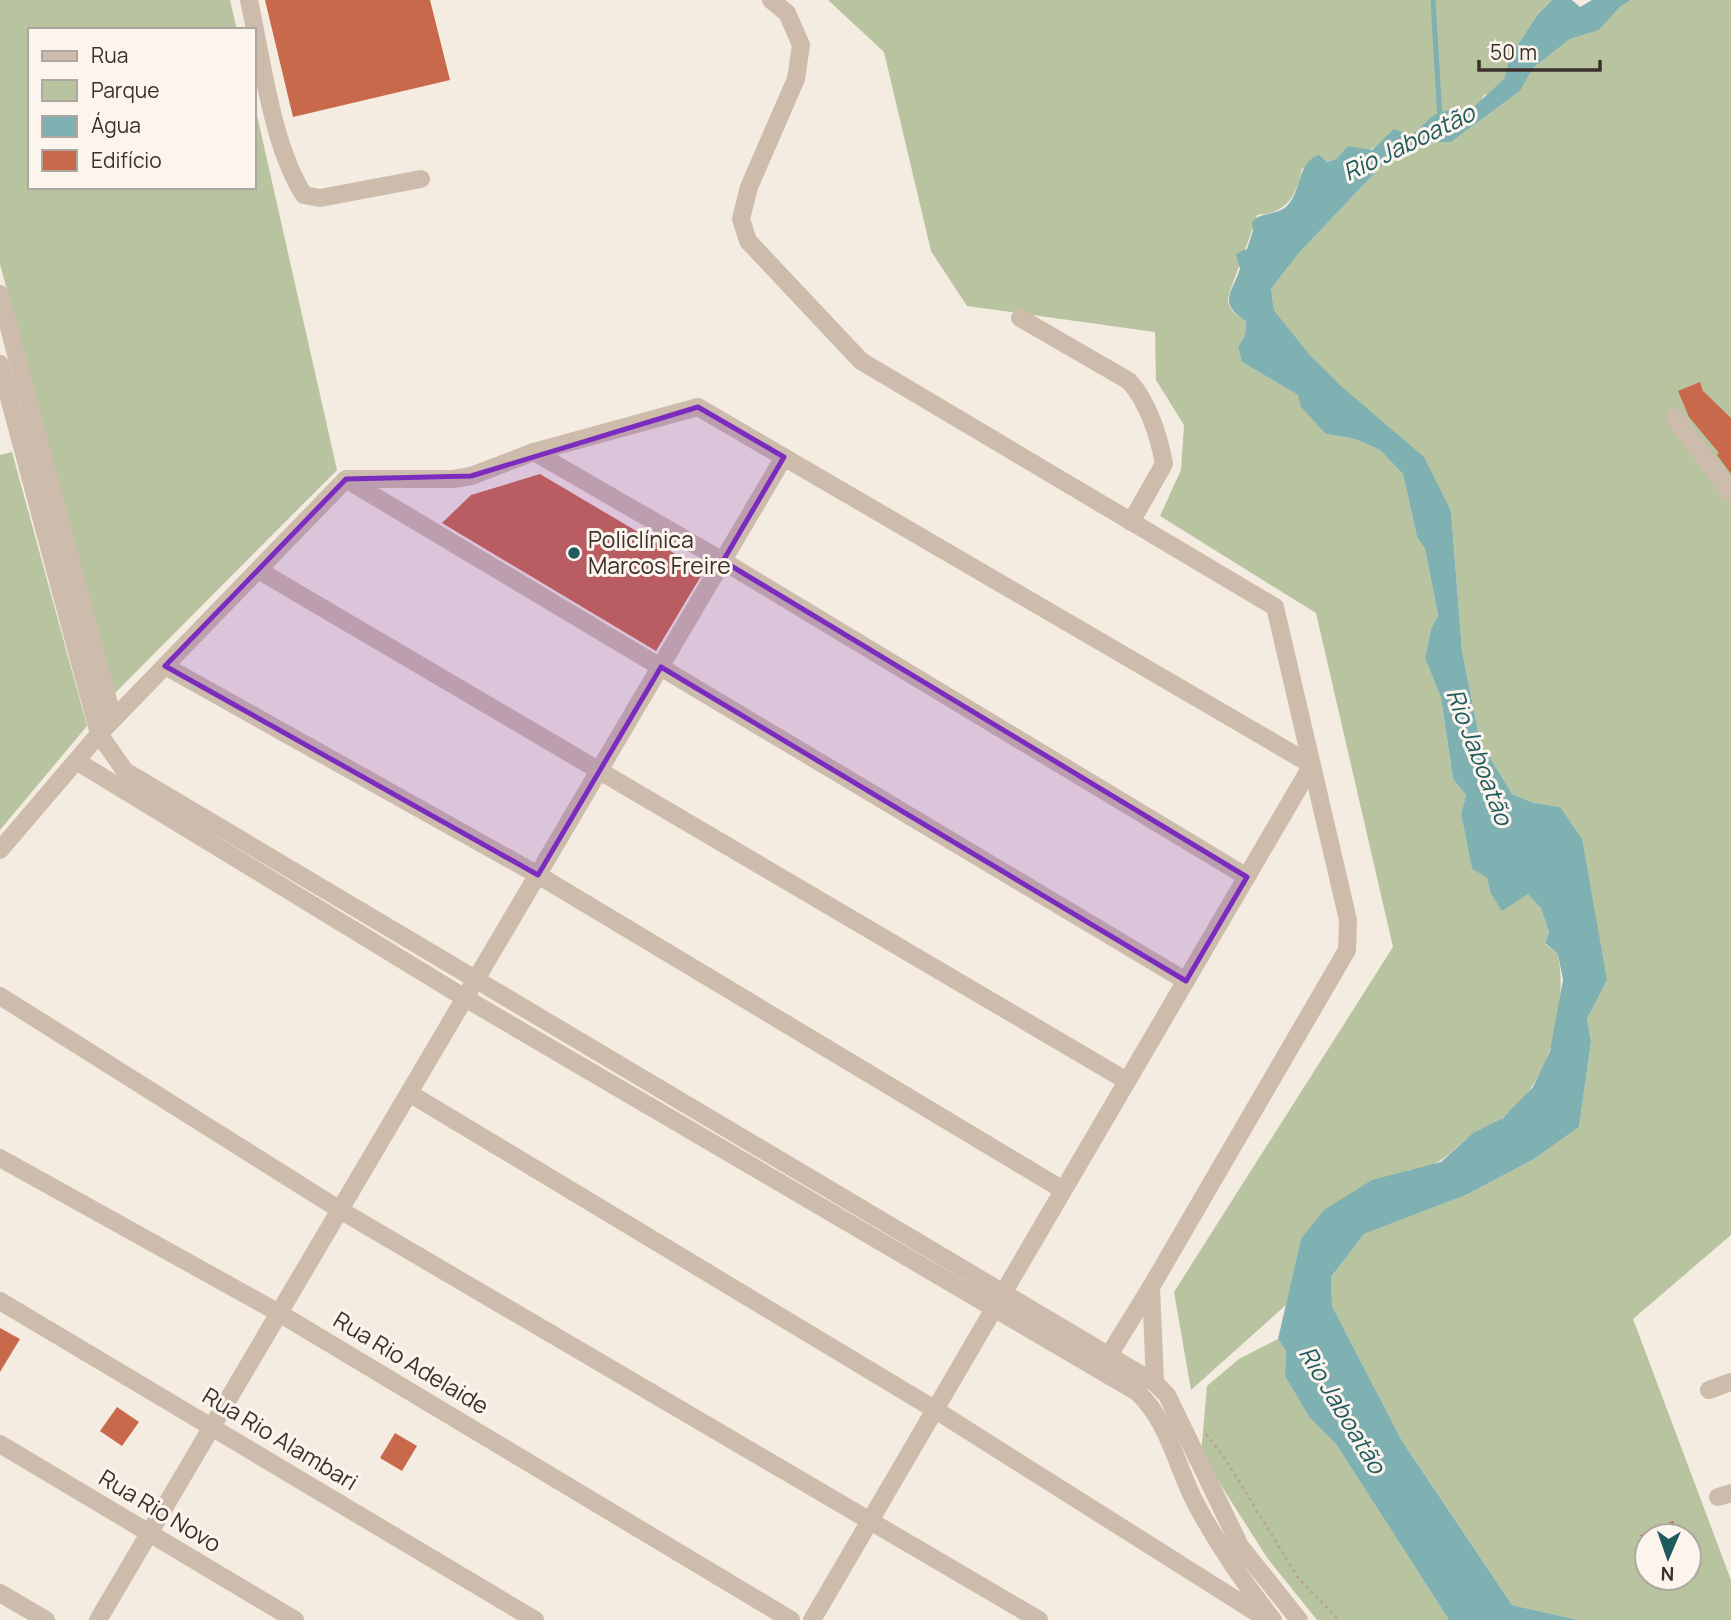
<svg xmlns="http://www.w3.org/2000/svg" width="1731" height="1620" font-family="Manrope,sans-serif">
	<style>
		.green { fill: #b8c4a0; fill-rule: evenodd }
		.water { fill: #7fb0b2 }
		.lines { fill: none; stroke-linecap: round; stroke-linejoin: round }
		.stream { stroke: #7fb0b2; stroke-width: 5 }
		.building { fill: #c8694b }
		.path { stroke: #b9a596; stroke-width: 2.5; stroke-dasharray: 3.5 3.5; stroke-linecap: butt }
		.minor { stroke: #cdbbac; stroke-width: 18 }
		.marked { fill: #7b2cbf; fill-opacity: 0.2; stroke: #7b2cbf; stroke-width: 5; stroke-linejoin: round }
		.poi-dot { fill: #1f5a5e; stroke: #fbf5ee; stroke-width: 2.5 }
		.labels { text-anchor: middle; stroke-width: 6; stroke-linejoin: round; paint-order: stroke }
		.poi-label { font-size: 23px; fill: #3b302b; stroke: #fbf5ee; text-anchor: start }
		.street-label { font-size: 23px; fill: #3b302b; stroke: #fbf5ee }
		.water-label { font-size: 24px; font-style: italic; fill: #1f5a5e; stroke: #fbf5ee }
	</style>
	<rect width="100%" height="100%" fill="#f4ebe1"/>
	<!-- green -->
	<g class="green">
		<polygon points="0,0 230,0 237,30 30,30 30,187 254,187 254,102 337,470 115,693 0,264"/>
		<path d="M828 0H1552L1538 14 1509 58 1504 79 1491 93 1484 95 1477 108 1465 115 1453 114 1411 136 1382 142 1367 152 1348 146 1336 159 1302 169C1296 197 1287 213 1257 215 1253 231 1228 293 1228 300 1229 311 1238 316 1246 320L1245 335 1238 347 1242 362 1298 395 1326 434 1355 439 1380 450 1403 474 1417 537 1425 549 1438 615 1431 629 1425 658 1441 698 1453 779 1466 795 1461 814 1472 869 1487 878 1490 892 1529 894 1541 908 1549 933 1545 944 1558 954C1568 1009 1550 1085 1501 1119 1492 1125 1481 1128 1473 1134 1448 1152 1443 1167 1409 1170L1301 1239 1286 1305 1191 1390 1174 1292 1393 947 1316 613 1160 516 1181 470 1184 425 1156 380 1155 332 967 306 931 251 884 52Z"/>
		<path d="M1631 0H1731V1235L1633 1319 1731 1580V1620H1578L1512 1605 1402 1441 1332 1306 1331 1277 1364 1234 1466 1195 1534 1159 1579 1127 1591 1042 1587 1019 1607 980 1560 807 1534 803 1512 794 1480 741 1462 651 1451 510 1310 355 1274 310 1271 289 1298 254 1387 160 1430 141 1451 142 1520 91 1533 68 1570 39 1599 30 1620 7ZM1647 1536H1689V1578H1647Z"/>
		<polygon points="12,452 87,726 0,830 0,455"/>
		<polygon points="1278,1339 1286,1349 1285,1376 1309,1417 1336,1444 1449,1620 1317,1620 1268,1559 1201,1454 1207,1386 1239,1359"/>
	</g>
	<!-- water -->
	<path class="water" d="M1552 0H1572L1580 7 1592 0H1631L1620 7 1599 30 1570 39 1533 68 1520 91 1451 142H1429L1387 160 1298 254 1271 289 1274 310 1310 355 1342 387 1424 457 1451 511 1462 651 1480 741 1512 794 1534 803 1560 807 1582 839 1607 980 1587 1019 1591 1042 1579 1127 1534 1159 1466 1195 1364 1234 1331 1277 1332 1306 1402 1441 1512 1605 1578 1620H1449L1336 1444 1309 1417 1285 1376 1286 1350 1278 1339 1301 1239 1324 1210 1372 1180 1441 1162 1473 1133 1503 1118 1533 1087 1550 1051 1563 980 1558 954 1545 943 1549 933 1541 908 1528 894 1502 911 1490 892 1487 878 1472 869 1461 814 1466 795 1453 779 1441 698 1425 658 1431 629 1438 615 1425 549 1417 537 1403 474 1380 450 1355 439 1326 434 1301 407 1298 395 1242 362 1238 347 1245 335 1246 321C1217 303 1232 293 1240 269L1236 254 1247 249 1253 231 1252 222C1261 211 1276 216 1287 206 1302 191 1297 162 1319 155L1327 162 1336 159 1348 146 1372 150 1394 129 1411 136 1434 115 1448 110 1465 115 1504 79 1509 58 1538 14Z"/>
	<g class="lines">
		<!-- stream -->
		<polyline class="stream" points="1433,0 1440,119"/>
	</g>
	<!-- building -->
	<g class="building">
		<polygon points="265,0 430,0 450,80 293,117"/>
		<polygon points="1700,382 1703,391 1731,418 1731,474 1717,455 1719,453 1689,417 1678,391"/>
		<polygon points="540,474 704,571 656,651 442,523 471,495"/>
		<polygon points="0,1328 20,1339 0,1372"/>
		<polygon points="117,1407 139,1422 122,1446 100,1431"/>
		<polygon points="395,1433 417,1446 402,1471 380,1458"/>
		<polygon points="1673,1521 1680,1536 1639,1536"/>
	</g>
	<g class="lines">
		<!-- path -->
		<polyline class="path" points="1206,1434 1226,1460 1298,1578 1339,1620"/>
		<!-- minor -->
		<g class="minor">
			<path d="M249 0C262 59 272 146 304 195L320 198 421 179"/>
			<polyline points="771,0 787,13 801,45 796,79 749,187 741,219 748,241 861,361 1275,607 1348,920 1347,950 1151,1287 1155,1383"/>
			<polyline points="0,294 113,719"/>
			<path d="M1020 318 1129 381C1148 402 1159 436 1164 464L1131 522"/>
			<polyline points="0,364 99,734 125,771 1155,1383 1167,1395 1240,1546 1299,1620"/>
			<polyline points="1675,418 1731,493"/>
			<polyline points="534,452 698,407 1312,765 812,1620"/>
			<polyline points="349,481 1186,981"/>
			<polyline points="258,570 1127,1081"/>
			<polyline points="165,666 538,875 1063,1190"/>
			<path d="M78 762 465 998 1137 1392C1168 1420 1176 1465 1195 1502 1217 1544 1244 1583 1273 1620"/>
			<polyline points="0,850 99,734 346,479 453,479 471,476 534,452 723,561 1247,877"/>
			<polyline points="0,996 340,1210 1039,1620"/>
			<polyline points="409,1093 934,1409 1265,1618"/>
			<polyline points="0,1158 279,1313 791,1620"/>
			<polyline points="0,1301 535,1620"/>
			<polyline points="1109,1355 1151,1287"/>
			<polyline points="1709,1390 1731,1382"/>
			<polyline points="0,1444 295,1620"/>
			<polyline points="1718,1497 1731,1493"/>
			<polyline points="0,1593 46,1620"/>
			<polyline points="98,1620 784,457"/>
		</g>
	</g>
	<!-- marked area -->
	<path class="marked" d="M698 407 784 457 723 561 1247 877 1186 981 661 667 538 875 165 666 346 479 471 476Z"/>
	<!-- markers -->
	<circle class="poi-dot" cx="574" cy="553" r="7"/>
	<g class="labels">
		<!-- poi labels -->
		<g class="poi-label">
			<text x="588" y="548">Policlínica<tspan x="588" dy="26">Marcos Freire</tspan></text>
		</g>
		<!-- street labels -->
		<g class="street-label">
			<text transform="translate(411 1363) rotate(31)" y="8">Rua Rio Adelaide</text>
			<text transform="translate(280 1439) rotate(31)" y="8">Rua Rio Alambari</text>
			<text transform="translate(160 1511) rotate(31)" y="8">Rua Rio Novo</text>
		</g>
		<!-- water labels -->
		<g class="water-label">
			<text transform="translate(1409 143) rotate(-26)" y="8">Rio Jaboatão</text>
			<text transform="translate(1479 757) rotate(69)" y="8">Rio Jaboatão</text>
			<text transform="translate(1342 1410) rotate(59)" y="8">Rio Jaboatão</text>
		</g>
	</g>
	<!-- legend -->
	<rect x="28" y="28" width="228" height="161" fill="#fbf5ee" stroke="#aea6a0" stroke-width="2"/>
	<rect x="42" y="51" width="35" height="10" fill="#cdbbac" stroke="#aea6a0" stroke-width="2"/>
	<text x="91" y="63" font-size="21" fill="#3b302b">Rua</text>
	<rect x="42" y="80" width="35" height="21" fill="#b8c4a0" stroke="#aea6a0" stroke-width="2"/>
	<text x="91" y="98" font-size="21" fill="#3b302b">Parque</text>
	<rect x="42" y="116" width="35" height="21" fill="#7fb0b2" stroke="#aea6a0" stroke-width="2"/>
	<text x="91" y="133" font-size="21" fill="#3b302b">Água</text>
	<rect x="42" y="150" width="35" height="21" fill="#c8694b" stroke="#aea6a0" stroke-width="2"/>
	<text x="91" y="168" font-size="21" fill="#3b302b">Edifício</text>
	<!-- north arrow -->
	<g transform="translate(1668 1557) rotate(182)"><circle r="33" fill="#fbf5ee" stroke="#aea6a0" stroke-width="2"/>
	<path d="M0-5L12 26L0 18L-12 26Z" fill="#1f5a5e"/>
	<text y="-10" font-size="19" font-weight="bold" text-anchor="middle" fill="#3b302b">N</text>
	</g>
	<!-- scale -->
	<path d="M1479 60v10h121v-10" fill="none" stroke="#3b302b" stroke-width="3.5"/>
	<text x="1490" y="60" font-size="21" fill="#3b302b" stroke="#fbf5ee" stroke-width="5" paint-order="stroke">50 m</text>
</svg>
